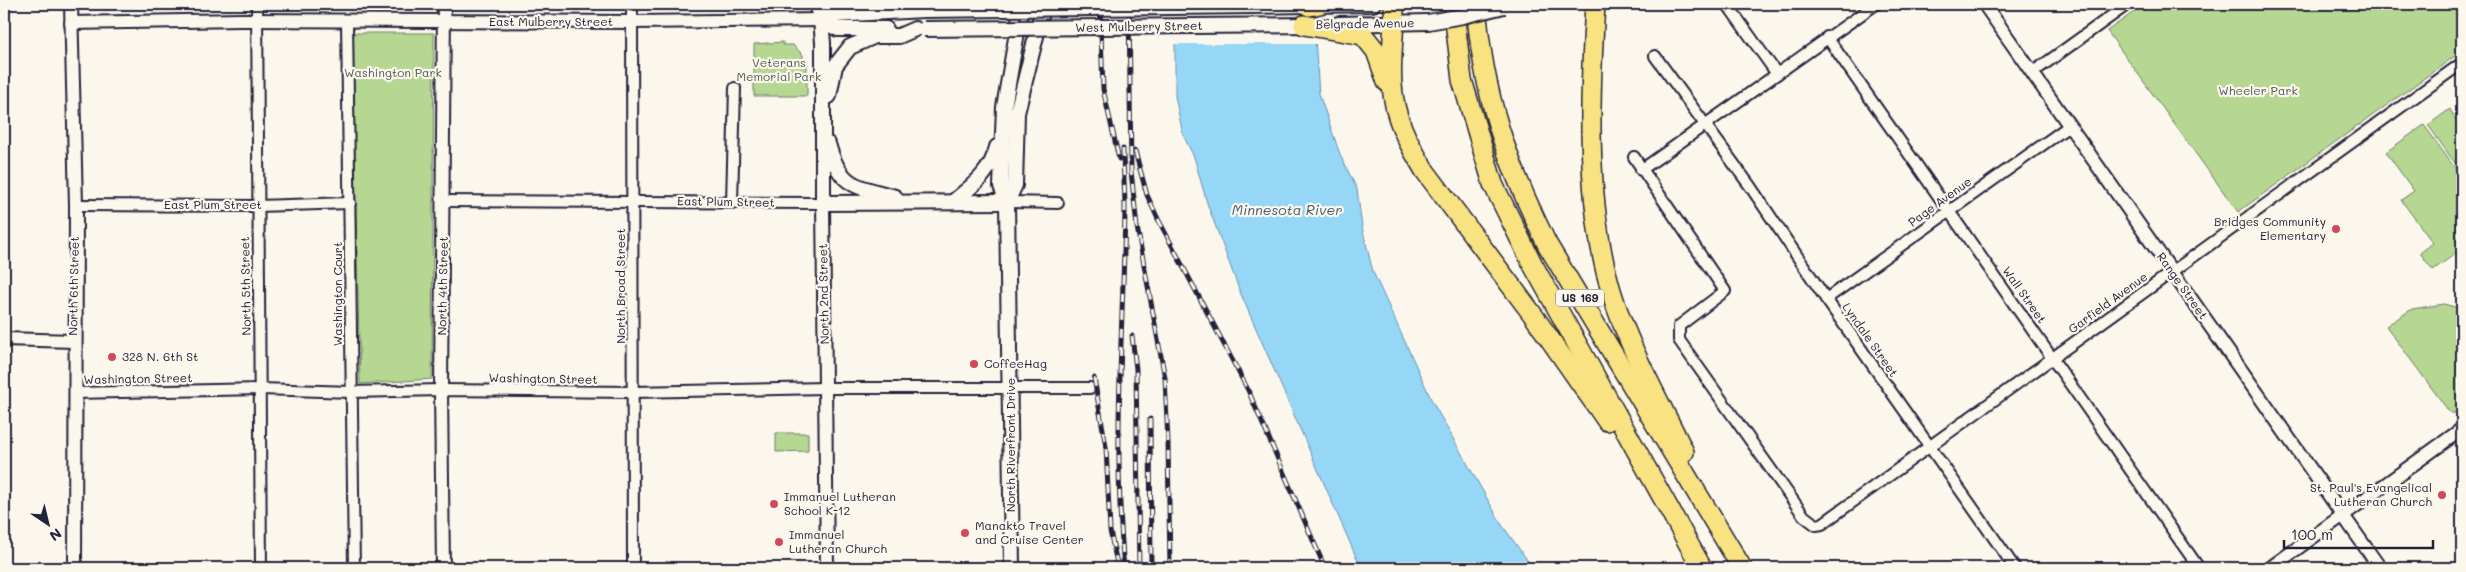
<svg xmlns="http://www.w3.org/2000/svg" width="2466" height="572" font-family="Mali,sans-serif">
	<style>
		.green { fill: #b5d791; stroke: #6c7c66 }
		.water { fill: #96d7f8; stroke: #688fac }
		.pier { fill: #fbf7ec }
		.lines { fill: none; stroke-linecap: round; stroke-linejoin: round }
		.minor-casing { stroke: #22223b; stroke-width: 14 }
		.tertiary-casing { stroke: #22223b; stroke-width: 16 }
		.secondary-casing { stroke: #22223b; stroke-width: 18 }
		.motorway-casing { stroke: #22223b; stroke-width: 22 }
		.minor { stroke: #fbf7ec; stroke-width: 10 }
		.tertiary { stroke: #fbf7ec; stroke-width: 12 }
		.secondary { stroke: #fbf7ec; stroke-width: 14 }
		.motorway { stroke: #f8e281; stroke-width: 19 }
		.rail-casing { stroke: #22223b; stroke-width: 5 }
		.rail { stroke: #fbf7ec; stroke-width: 3; stroke-dasharray: 9; stroke-linecap: butt }
		.secondary-bridge-casing { stroke: #22223b; stroke-width: 18; stroke-linecap: butt }
		.secondary-bridge { stroke: #fbf7ec; stroke-width: 14 }
		.poi-dot { fill: #d1495b; stroke: #fbf7ec; stroke-width: 2 }
		.labels { text-anchor: middle; stroke-width: 4.5; stroke-linejoin: round; paint-order: stroke }
		.shield { fill: #fbf7ec; stroke: #636270; stroke-width: 1 }
		.shield-label { font-size: 11px; font-weight: bold; fill: #22223b }
		.street-label { font-size: 12px; fill: #22223b; stroke: #fbf7ec }
		.park-label { font-size: 12px; fill: #4e5855; stroke: #fbf7ec }
		.poi-label { font-size: 12px; fill: #22223b; stroke: #fbf7ec; text-anchor: start }
		.water-label { font-size: 14px; font-style: italic; fill: #455874; stroke: #fbf7ec }
	</style>
	<rect width="100%" height="100%" fill="#fbf7ec"/>
	<filter id="ink" filterUnits="userSpaceOnUse"><feTurbulence type="fractalNoise" baseFrequency=".02" numOctaves="2"/><feDisplacementMap in="SourceGraphic" scale="10" xChannelSelector="R" yChannelSelector="G"/><feConvolveMatrix kernelMatrix="1 2 1 2 8 2 1 2 1" color-interpolation-filters="sRGB"/></filter>
	<g filter="url(#ink)">
		<!-- green -->
		<g class="green">
			<polygon points="2145,4 2462,4 2462,51 2238,212 2107,31"/>
			<polygon points="352,33 434,33 432,379 360,384"/>
			<polygon points="783,42 783,45 793,45 803,55 803,61 807,61 807,96 754,96 754,44"/>
			<polygon points="2450,109 2462,132 2462,173 2428,125"/>
			<polygon points="2424,125 2462,178 2462,249 2433,270 2420,253 2433,243 2401,200 2414,191 2386,152"/>
			<polygon points="2444,304 2462,309 2462,411 2459,413 2450,413 2386,326 2412,309"/>
			<polygon points="776,433 808,433 808,451 776,452"/>
		</g>
		<!-- water -->
		<polygon class="water" points="1175,9 1314,25 1319,94 1341,157 1357,189 1362,227 1373,272 1433,403 1502,525 1533,568 1361,568 1240,292 1207,203 1194,157 1183,135 1175,96"/>
		<!-- pier -->
		<polygon class="pier" points="1324,4 1317,26 1319,44 1172,44 1173,9"/>
		<g class="lines">
			<defs>
				<g id="minor">
					<polyline points="257,4 261,568"/>
					<polyline points="632,4 633,568"/>
					<polyline points="1727,4 1777,74"/>
					<polyline points="347,20 354,568"/>
					<polyline points="1827,37 2199,568"/>
					<polyline points="1655,56 1750,186 1826,299 2015,568"/>
					<polyline points="2032,73 2128,4"/>
					<polyline points="1634,157 1725,291 1679,326 1679,340 1804,516 1816,525 1822,524 2462,63"/>
					<polyline points="1641,170 1876,4"/>
					<polyline points="444,201 823,203"/>
					<polyline points="732,202 735,88"/>
					<polyline points="1007,202 1058,203"/>
					<polyline points="76,205 258,206 350,203"/>
					<polyline points="1826,299 2069,126"/>
					<polyline points="75,393 261,389 351,392 441,390 633,392 825,388 1090,388"/>
				</g>
				<g id="tertiary">
					<polyline points="71,4 76,205 75,568"/>
					<polyline points="1984,4 2380,568"/>
					<polyline points="71,23 241,20 632,22 821,20"/>
					<polyline points="823,203 827,568"/>
					<polyline points="4,339 74,341"/>
					<polyline points="443,568 441,390 444,4"/>
					<polyline points="2270,568 2462,429"/>
				</g>
				<g id="secondary">
					<polyline points="816,4 821,20 823,43 823,203 1007,202"/>
					<polyline points="1252,6 1373,4"/>
					<polyline points="821,20 838,29 886,29"/>
					<polyline points="821,20 833,15 924,10"/>
					<polyline points="1338,24 1428,22"/>
					<polyline points="1193,26 1312,25"/>
					<polyline points="829,96 835,66 850,47 875,36 899,36 915,29"/>
					<path d="M828 144C840 187 855 186 895 197"/>
					<path d="M953 202C973 185 991 173 997 147"/>
					<polyline points="1007,202 1015,185 1017,113 1044,4"/>
					<polyline points="1012,568 1007,202 1001,186 1004,107 1022,4"/>
				</g>
				<g id="motorway">
					<path d="M1394 4C1395 35 1388 69 1394 100 1398 126 1412 149 1425 171L1533 315 1607 421"/>
					<polyline points="1453,4 1462,80 1493,184 1533,265 1702,568"/>
					<path d="M1476 4C1483 96 1507 163 1547 244L1742 568"/>
					<path d="M1595 4C1590 89 1586 188 1606 272 1621 335 1656 394 1684 452"/>
					<polyline points="1309,6 1320,4"/>
					<polyline points="1304,25 1363,35 1376,51 1387,82"/>
				</g>
			</defs>
			<!-- minor casing -->
			<use href="#minor" class="minor-casing"/>
			<!-- tertiary casing -->
			<use href="#tertiary" class="tertiary-casing"/>
			<!-- secondary casing -->
			<use href="#secondary" class="secondary-casing"/>
			<!-- motorway casing -->
			<use href="#motorway" class="motorway-casing"/>
			<!-- minor -->
			<use href="#minor" class="minor"/>
			<!-- tertiary -->
			<use href="#tertiary" class="tertiary"/>
			<!-- secondary -->
			<use href="#secondary" class="secondary"/>
			<!-- motorway -->
			<use href="#motorway" class="motorway"/>
			<defs>
				<g id="rail">
					<polyline points="1100,4 1103,89 1119,159"/>
					<polyline points="1129,4 1131,171 1137,227 1165,378 1168,442 1170,568"/>
					<path d="M1123 149C1123 169 1125 189 1125 210 1123 329 1113 449 1124 568"/>
					<polyline points="1135,151 1147,195 1158,219 1248,390 1325,568"/>
					<polyline points="1132,336 1136,369 1139,568"/>
					<polyline points="1094,378 1106,447 1110,531 1118,568"/>
					<polyline points="1150,419 1151,568"/>
				</g>
			</defs>
			<!-- rail casing -->
			<use href="#rail" class="rail-casing"/>
			<!-- rail -->
			<use href="#rail" class="rail"/>
			<defs>
				<g id="secondary-bridge">
					<polyline points="924,10 1252,6"/>
					<polyline points="1428,22 1463,16 1504,6"/>
					<polyline points="924,29 1193,26"/>
				</g>
			</defs>
			<!-- secondary-bridge casing -->
			<use href="#secondary-bridge" class="secondary-bridge-casing"/>
			<!-- secondary-bridge -->
			<use href="#secondary-bridge" class="secondary-bridge"/>
		</g>
	</g>
	<!-- markers -->
	<g class="poi-dot">
		<circle cx="2336" cy="229" r="5"/>
		<circle cx="112" cy="357" r="5"/>
		<circle cx="974" cy="364" r="5"/>
		<circle cx="2442" cy="495" r="5"/>
		<circle cx="774" cy="504" r="5"/>
		<circle cx="965" cy="533" r="5"/>
		<circle cx="779" cy="542" r="5"/>
	</g>
	<g class="labels">
		<!-- shield labels -->
		<rect class="shield" x="1556" y="289.5" width="48" height="17" rx="4"/>
		<g class="shield-label">
			<text x="1580" y="302">US 169</text>
		</g>
		<!-- street labels -->
		<g class="street-label">
			<text x="551" y="26">East Mulberry Street</text>
			<text transform="translate(1365 24) rotate(-1)" y="4">Belgrade Avenue</text>
			<text transform="translate(1139 27) rotate(-1)" y="4">West Mulberry Street</text>
			<text transform="translate(726 202) rotate(1)" y="4">East Plum Street</text>
			<text transform="translate(1940 202) rotate(-36)" y="4">Page Avenue</text>
			<text x="213" y="209">East Plum Street</text>
			<text transform="translate(74 286) rotate(-89)" y="4">North 6th Street</text>
			<text transform="translate(246 286) rotate(-91)" y="4">North 5th Street</text>
			<text transform="translate(443 286) rotate(-89)" y="4">North 4th Street</text>
			<text transform="translate(621 286) rotate(-90)" y="4">North Broad Street</text>
			<text transform="translate(2182 286) rotate(55)" y="4">Range Street</text>
			<text transform="translate(338 294) rotate(-90)" y="4">Washington Court</text>
			<text transform="translate(824 294) rotate(-91)" y="4">North 2nd Street</text>
			<text transform="translate(2024 295) rotate(55)" y="4">Wall Street</text>
			<text transform="translate(2108 303) rotate(-36)" y="4">Garfield Avenue</text>
			<text transform="translate(1870 340) rotate(55)" y="4">Lyndale Street</text>
			<text transform="translate(138 379) rotate(-1)" y="4">Washington Street</text>
			<text transform="translate(543 379) rotate(1)" y="4">Washington Street</text>
			<text transform="translate(1011 445) rotate(-90)" y="4">North Riverfront Drive</text>
		</g>
		<!-- park labels -->
		<g class="park-label">
			<text x="779" y="67">Veterans<tspan x="779" dy="14">Memorial Park</tspan></text>
			<text x="393" y="77">Washington Park</text>
			<text x="2258" y="95">Wheeler Park</text>
		</g>
		<!-- poi labels -->
		<g class="poi-label">
			<text x="2326" y="226" text-anchor="end">Bridges Community<tspan x="2326" dy="14">Elementary</tspan></text>
			<text x="122" y="361">328 N. 6th St</text>
			<text x="984" y="368">CoffeeHag</text>
			<text x="2432" y="492" text-anchor="end">St. Paul's Evangelical<tspan x="2432" dy="14">Lutheran Church</tspan></text>
			<text x="784" y="501">Immanuel Lutheran<tspan x="784" dy="14">School K-12</tspan></text>
			<text x="975" y="530">Manakto Travel<tspan x="975" dy="14">and Cruise Center</tspan></text>
			<text x="789" y="539">Immanuel<tspan x="789" dy="14">Lutheran Church</tspan></text>
		</g>
		<!-- water labels -->
		<g class="water-label">
			<text x="1287" y="215">Minnesota River</text>
		</g>
	</g>
	<!-- margin -->
	<rect width="2466" height="572" fill="none" stroke="#fbf7ec" stroke-width="20"/>
	<rect x="10" y="10" width="2446" height="552" fill="none" stroke="#22223b" stroke-width="2" filter="url(#ink)"/>
	<!-- north arrow -->
	<g transform="translate(48 524) rotate(145)" stroke="#fbf7ec" stroke-width="4" paint-order="stroke">
	<path d="M0-4L9 19L0 12L-9 19Z" fill="#22223b"/>
	<text y="-8" font-size="14" font-weight="bold" text-anchor="middle" fill="#22223b">N</text>
	</g>
	<!-- scale -->
	<path d="M2284 540v8h149v-8" fill="none" stroke="#22223b" stroke-width="2.5"/>
	<text x="2291" y="540" font-size="15" fill="#22223b" stroke="#fbf7ec" stroke-width="4" paint-order="stroke">100 m</text>
</svg>
